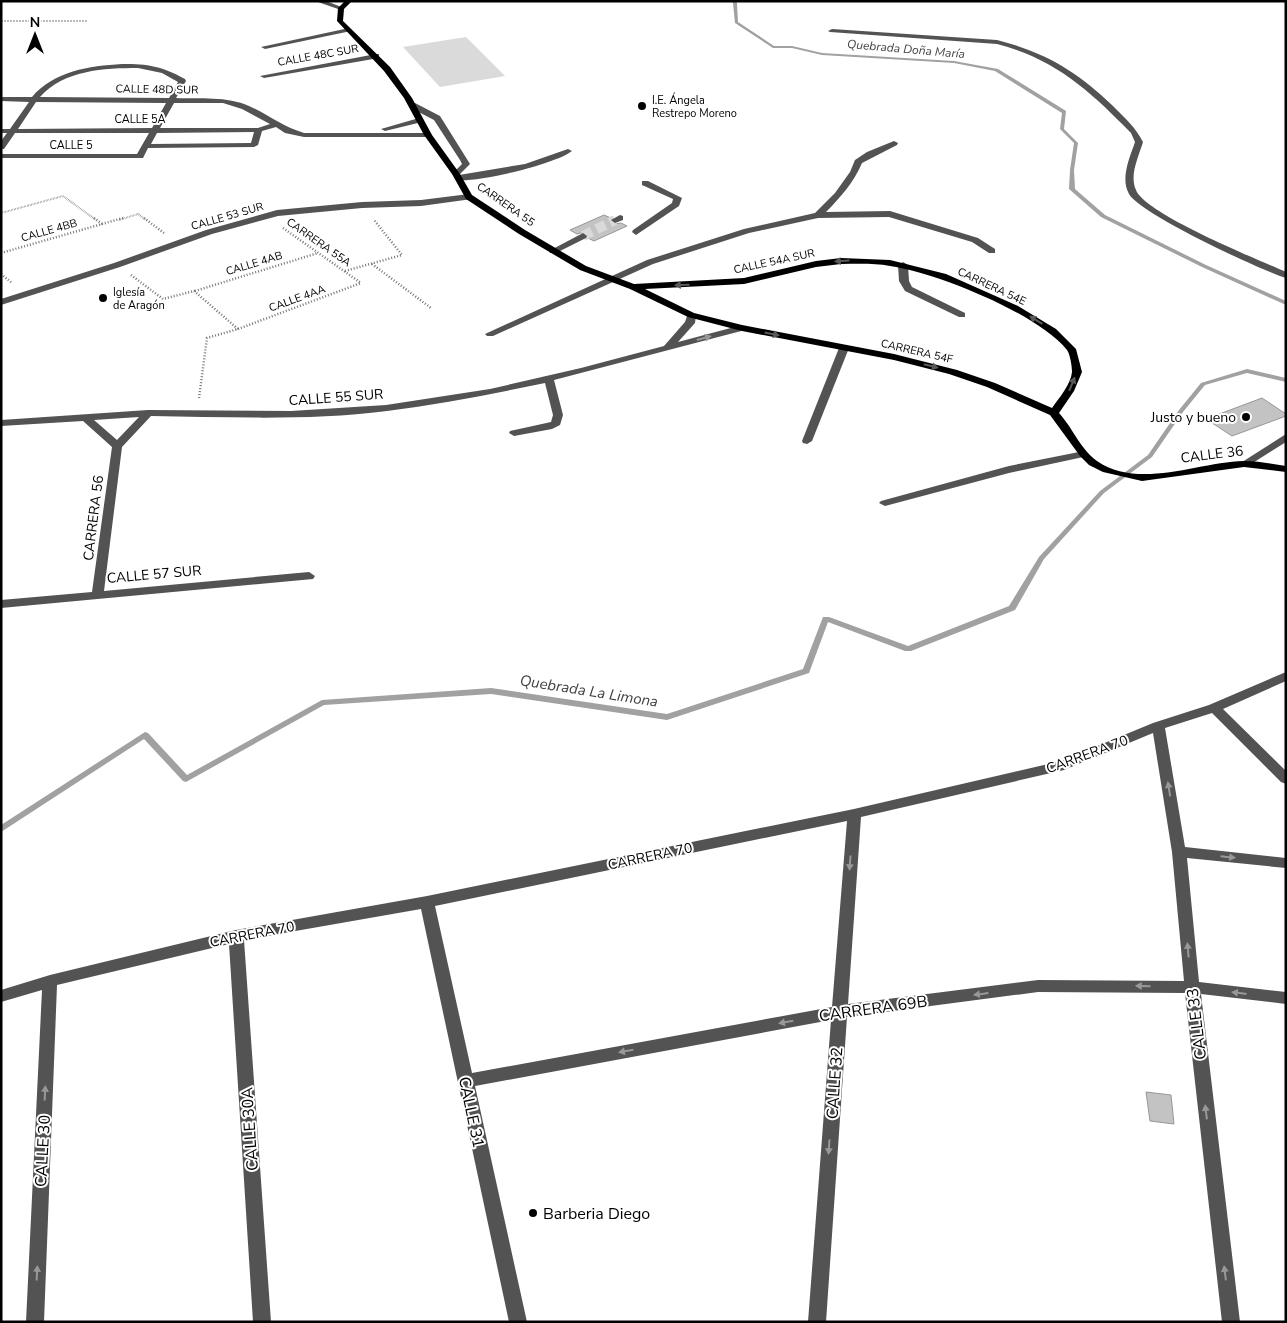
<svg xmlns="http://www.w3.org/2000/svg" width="1287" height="1323" font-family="'Nunito Sans',sans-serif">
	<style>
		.green { fill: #dadada }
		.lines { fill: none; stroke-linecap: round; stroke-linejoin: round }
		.stream { fill: #a1a1a1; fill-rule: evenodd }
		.building { fill: #c3c3c3; stroke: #979797 }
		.minor-tunnel { stroke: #d9d9d9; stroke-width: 10; stroke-dasharray: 10 5; stroke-linecap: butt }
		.path-far1 { stroke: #757575; stroke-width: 2; stroke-dasharray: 0.5 1; stroke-linecap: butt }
		.path { stroke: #757575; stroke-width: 2.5; stroke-dasharray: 1 2; stroke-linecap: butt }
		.minor { fill: #535353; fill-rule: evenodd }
		.major { fill: #000; fill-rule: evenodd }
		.oneway { fill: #595959 }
		.oneway2 { fill: #989898 }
		.poi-dot { fill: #000; stroke: #fff; stroke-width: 2 }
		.labels { text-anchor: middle; stroke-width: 4; stroke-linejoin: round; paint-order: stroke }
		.far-street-label { font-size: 11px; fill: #000; stroke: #fff }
		.far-poi-label { font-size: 11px; fill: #000; stroke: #fff; text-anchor: start }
		.far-water-label { font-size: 12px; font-style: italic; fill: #424242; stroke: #fff }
		.street-label { font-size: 14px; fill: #000; stroke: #fff }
		.poi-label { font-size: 14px; fill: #000; stroke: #fff; text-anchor: end }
		.water-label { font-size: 15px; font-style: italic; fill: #424242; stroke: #fff }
		.near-street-label { font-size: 16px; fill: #000; stroke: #fff }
		.near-poi-label { font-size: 16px; fill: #000; stroke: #fff; text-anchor: start }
	</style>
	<rect width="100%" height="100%" fill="#fff"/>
	<!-- green -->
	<polygon class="green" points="466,37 505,76 440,87 403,47"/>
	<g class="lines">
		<!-- stream -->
		<g class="stream">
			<polygon points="731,1 736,1 737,3 738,22 774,46 792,46 822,53 954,61 998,69 1066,111 1064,129 1078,143 1074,170 1075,189 1105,215 1206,265 1286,301 1286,305 1202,267 1101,217 1069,189 1070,170 1074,143 1060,129 1062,113 995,71 954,63 822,55 792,48 773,48 735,23 733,3"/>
			<polygon points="1247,369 1286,378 1286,382 1247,373 1205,385 1183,412 1152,457 1104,493 1044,559 1015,610 911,651 905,651 828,622 809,673 667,720 491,694 324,705 186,782 183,781 144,739 1,832 1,825 145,732 148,733 187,775 322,700 491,688 667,714 803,669 823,617 829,617 908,646 1009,606 1039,557 1100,491 1148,455 1179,410 1201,383"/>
		</g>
	</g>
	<!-- building -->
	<g class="building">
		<polygon points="604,215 611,218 609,220 614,224 621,223 627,226 594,241 588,238 589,236 584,232 577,234 570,230"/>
		<polygon points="1262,398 1286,414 1286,416 1232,436 1206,419"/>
		<polygon points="1146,1092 1171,1095 1174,1124 1150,1121"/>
	</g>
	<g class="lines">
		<!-- minor-tunnel -->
		<polyline class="minor-tunnel" points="583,236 615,220"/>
		<!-- path-far1 -->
		<g class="path-far1">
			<polyline points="1,21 87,21"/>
			<polyline points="1,213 63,196 96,220"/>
			<polyline points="119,220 138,214 146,220"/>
		</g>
		<!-- path -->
		<g class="path">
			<polyline points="94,218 102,224"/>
			<polyline points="144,218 164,233"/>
			<polyline points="283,228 361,283"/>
			<polyline points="1,253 123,218"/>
			<polyline points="372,264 431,308"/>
			<polyline points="345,271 402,255 374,220"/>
			<polyline points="1,274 12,283"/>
			<polyline points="131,275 163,299 194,291 238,329 207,338 199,398"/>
			<polyline points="195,291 318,253"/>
			<polyline points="238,329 361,283"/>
		</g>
		<!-- minor -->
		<g class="minor">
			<polygon points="315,1 326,1 344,8 341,10"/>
			<polygon points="349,28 352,30 351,31 265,49 261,47"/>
			<path d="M832 29 997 40C1045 52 1078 72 1113 106 1125 118 1136 128 1143 142 1139 156 1129 175 1136 190 1145 214 1259 260 1286 272V278C1260 270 1140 214 1129 194 1120 178 1130 157 1135 142L1131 133C1090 91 1055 59 997 44L830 32 828 31Z"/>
			<polygon points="376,54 379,54 379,58 264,78 260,76"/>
			<path d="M122 64C149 64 161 66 185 79L186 81 176 98C200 99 227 96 249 106 269 115 283 127 304 133H428L432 135 428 137H304L285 133 276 127 262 131 258 145 254 147 148 148 143 158H1V154H137L149 133H15L4 149H1V141L7 133H1V129H10L29 102 1 101V97H32C54 71 89 66 122 64ZM138 68 162 73 178 82 169 98 40 97C64 70 104 68 138 68ZM36 102 166 103 152 128 18 129ZM174 103H223L242 109 270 124 258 128H160ZM254 132 251 143 151 144 157 133Z"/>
			<path d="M409 103H415L440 116 470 164 459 175 525 164 568 149 572 151C556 164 477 183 456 180V176L452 174 462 164 460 160 434 120 409 107Z"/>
			<polygon points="419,118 422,118 422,122 385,131 381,129"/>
			<path d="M894 141 898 143 897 145 862 163C854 182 840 198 826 212L890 211 978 238 995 249V253H989L972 242 889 217 818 218 749 233 653 264 493 336H487L485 334 647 260 744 229 815 213 835 193 850 172 855 160 867 152Z"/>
			<polygon points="642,181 648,181 682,198 679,206 636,235 632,232 633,230 672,203 673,199 642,185"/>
			<polygon points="469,194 472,195 472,199 421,206 362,208 278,216 212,234 120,267 1,305 1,299 114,263 206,230 277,210 362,202 421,200"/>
			<polygon points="620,215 623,216 623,220 615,223 611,220"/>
			<polygon points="583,233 587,236 586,238 556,253 550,253 549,251"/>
			<polygon points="903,262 908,265 909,281 912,287 965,313 965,317 959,317 905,291 899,281 898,265"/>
			<path d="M691 312 696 315 695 323 678 342 742 325 747 328 745 330 554 380 563 415 560 425 552 429 514 436 509 433 510 431 551 422 553 415 545 383C493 394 440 404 387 411 309 421 229 417 151 416L122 447 104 591 309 572 315 576 313 579 1 608V600L92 592 112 447 83 421 1 426V420L148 410 291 411 386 405 490 389 581 368 664 346 685 322 688 313ZM139 417 117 440 94 420Z"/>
			<polygon points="844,345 849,348 812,441 807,444 803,443 802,441 839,348"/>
			<polygon points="1286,434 1286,442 1248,466 1240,466 1239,464"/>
			<polygon points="1084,451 1089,454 1088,456 1009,473 885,506 879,503 881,501 1009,466"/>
			<path d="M1286 672V681L1223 709 1286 771V784L1281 782 1212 713 1165 728 1185 847 1286 858V868L1187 858 1199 982 1286 992V1004L1201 994 1240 1322H1222L1185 993 1038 992 847 1017 826 1322H808L831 1020 475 1086 527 1322H509L421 909 244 940 271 1322H253L229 944 57 985 44 1322H26L42 990 1 1002V990L50 975 236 930 427 896 854 809 1061 761 1153 723 1209 705ZM1153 733 1172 852 1184 981 1038 980 848 1004 861 817 1064 770ZM847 821 832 1007 472 1073 435 906Z"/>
		</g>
		<!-- major -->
		<path class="major" d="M345 1H352L344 9 343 21 390 67 412 98 432 135 460 174 472 195 525 230 586 266 634 284 744 278 816 261 841 258 890 260 946 274 1018 306 1056 329 1076 349 1082 372 1074 391 1059 413C1072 427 1081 450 1097 461 1139 490 1198 462 1244 461 1257 461 1272 464 1286 466V472L1244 467 1142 481 1103 472 1089 465 1080 456 1050 415 987 387 949 374 894 360 742 331 688 317 630 289 580 270 519 234 466 199 452 174 424 135 404 98 384 71 337 21 338 8ZM841 264C857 264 874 263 890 266 937 273 1037 313 1067 350 1070 354 1072 366 1072 372 1071 384 1059 398 1052 408L995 383 957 370 894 354 742 325 694 313 645 289 744 284 816 267Z"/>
	</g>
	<!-- one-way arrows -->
	<defs><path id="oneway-solid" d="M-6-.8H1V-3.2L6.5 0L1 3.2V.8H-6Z" transform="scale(1.25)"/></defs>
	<g class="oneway">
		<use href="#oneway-solid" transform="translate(842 261) rotate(177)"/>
		<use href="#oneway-solid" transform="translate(682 285) rotate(178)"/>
		<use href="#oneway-solid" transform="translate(1036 320) rotate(-149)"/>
		<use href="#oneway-solid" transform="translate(772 334) rotate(11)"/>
		<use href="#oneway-solid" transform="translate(931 366) rotate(14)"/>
		<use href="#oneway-solid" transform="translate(1072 384) rotate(-68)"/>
	</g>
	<g class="oneway2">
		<use href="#oneway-solid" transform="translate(704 338) rotate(-15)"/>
		<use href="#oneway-solid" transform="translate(1169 789) rotate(-99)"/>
		<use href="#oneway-solid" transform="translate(1228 857) rotate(6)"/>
		<use href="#oneway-solid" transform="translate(850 863) rotate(94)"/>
		<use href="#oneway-solid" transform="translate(1188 950) rotate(-95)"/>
		<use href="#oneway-solid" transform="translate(1143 986) rotate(-179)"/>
		<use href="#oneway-solid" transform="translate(1239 993) rotate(-173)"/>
		<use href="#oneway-solid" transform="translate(981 994) rotate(173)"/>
		<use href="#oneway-solid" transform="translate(786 1022) rotate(170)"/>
		<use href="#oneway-solid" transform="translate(626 1051) rotate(170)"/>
		<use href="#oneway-solid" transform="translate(45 1093) rotate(-87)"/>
		<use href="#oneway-solid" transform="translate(1206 1112) rotate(-97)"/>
		<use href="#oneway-solid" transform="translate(829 1147) rotate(94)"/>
		<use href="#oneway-solid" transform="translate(37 1273) rotate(-87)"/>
		<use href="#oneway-solid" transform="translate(1225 1273) rotate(-97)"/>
	</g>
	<!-- markers -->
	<g class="poi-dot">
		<circle cx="642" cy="106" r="5"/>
		<circle cx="103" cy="298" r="5"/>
		<circle cx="1246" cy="417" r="5"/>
		<circle cx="533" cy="1213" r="5"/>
	</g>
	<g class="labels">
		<!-- far-street labels -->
		<g class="far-street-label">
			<text transform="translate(318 55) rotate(-10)" y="4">CALLE 48C SUR</text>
			<text transform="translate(157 89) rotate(1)" y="4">CALLE 48D SUR</text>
			<text x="140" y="123">CALLE 5A</text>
			<text x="71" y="149">CALLE 5</text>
			<text transform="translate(506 204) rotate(35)" y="4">CARRERA 55</text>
			<text transform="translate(227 216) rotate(-16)" y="4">CALLE 53 SUR</text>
			<text transform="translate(49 230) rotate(-16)" y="4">CALLE 4BB</text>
			<text transform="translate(319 242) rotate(35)" y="4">CARRERA 55A</text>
			<text transform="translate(774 261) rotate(-12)" y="4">CALLE 54A SUR</text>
			<text transform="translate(254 263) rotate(-17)" y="4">CALLE 4AB</text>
			<text transform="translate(992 286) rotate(25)" y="4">CARRERA 54E</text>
			<text transform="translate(297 298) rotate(-20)" y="4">CALLE 4AA</text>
			<text transform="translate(917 351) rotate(13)" y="4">CARRERA 54F</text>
		</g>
		<!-- far-poi labels -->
		<g class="far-poi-label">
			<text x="652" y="104">I.E. Ángela<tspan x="652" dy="13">Restrepo Moreno</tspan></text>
			<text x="113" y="296">Iglesía<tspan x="113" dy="13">de Aragón</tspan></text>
		</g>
		<!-- far-water labels -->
		<g class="far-water-label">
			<text transform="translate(906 49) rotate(5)" y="4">Quebrada Doña María</text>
		</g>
		<!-- street labels -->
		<g class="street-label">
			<text transform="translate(336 397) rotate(-4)" y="5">CALLE 55 SUR</text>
			<text transform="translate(1212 454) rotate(-7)" y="5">CALLE 36</text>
			<text transform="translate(93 518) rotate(-83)" y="5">CARRERA 56</text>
			<text transform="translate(154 574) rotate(-5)" y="5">CALLE 57 SUR</text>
			<text transform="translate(1087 754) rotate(-20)" y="5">CARRERA 70</text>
			<text transform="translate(650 856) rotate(-12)" y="5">CARRERA 70</text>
			<text transform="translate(252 934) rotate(-11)" y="5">CARRERA 70</text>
		</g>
		<!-- poi labels -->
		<g class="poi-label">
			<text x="1236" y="422">Justo y bueno</text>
		</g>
		<!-- water labels -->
		<g class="water-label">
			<text transform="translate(589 691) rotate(9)" y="5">Quebrada La Limona</text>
		</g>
		<!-- near-street labels -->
		<g class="near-street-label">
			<text transform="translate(873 1008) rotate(-8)" y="6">CARRERA 69B</text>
			<text transform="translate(1196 1024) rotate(-97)" y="6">CALLE 33</text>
			<text transform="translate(834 1083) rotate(-86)" y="6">CALLE 32</text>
			<text transform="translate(472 1112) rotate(78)" y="6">CALLE 31</text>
			<text transform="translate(249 1129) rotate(-94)" y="6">CALLE 30A</text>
			<text transform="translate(42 1151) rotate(-87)" y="6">CALLE 30</text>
		</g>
		<!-- near-poi labels -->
		<g class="near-poi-label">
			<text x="543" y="1219">Barberia Diego</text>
		</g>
	</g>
	<!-- border -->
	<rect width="1287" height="1323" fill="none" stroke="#000000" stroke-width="5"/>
	<!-- north arrow -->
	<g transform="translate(35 35)" stroke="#ffffff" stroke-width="4" paint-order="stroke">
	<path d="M0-4L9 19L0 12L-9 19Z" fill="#000000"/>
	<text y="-8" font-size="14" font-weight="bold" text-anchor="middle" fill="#000000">N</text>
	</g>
</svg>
